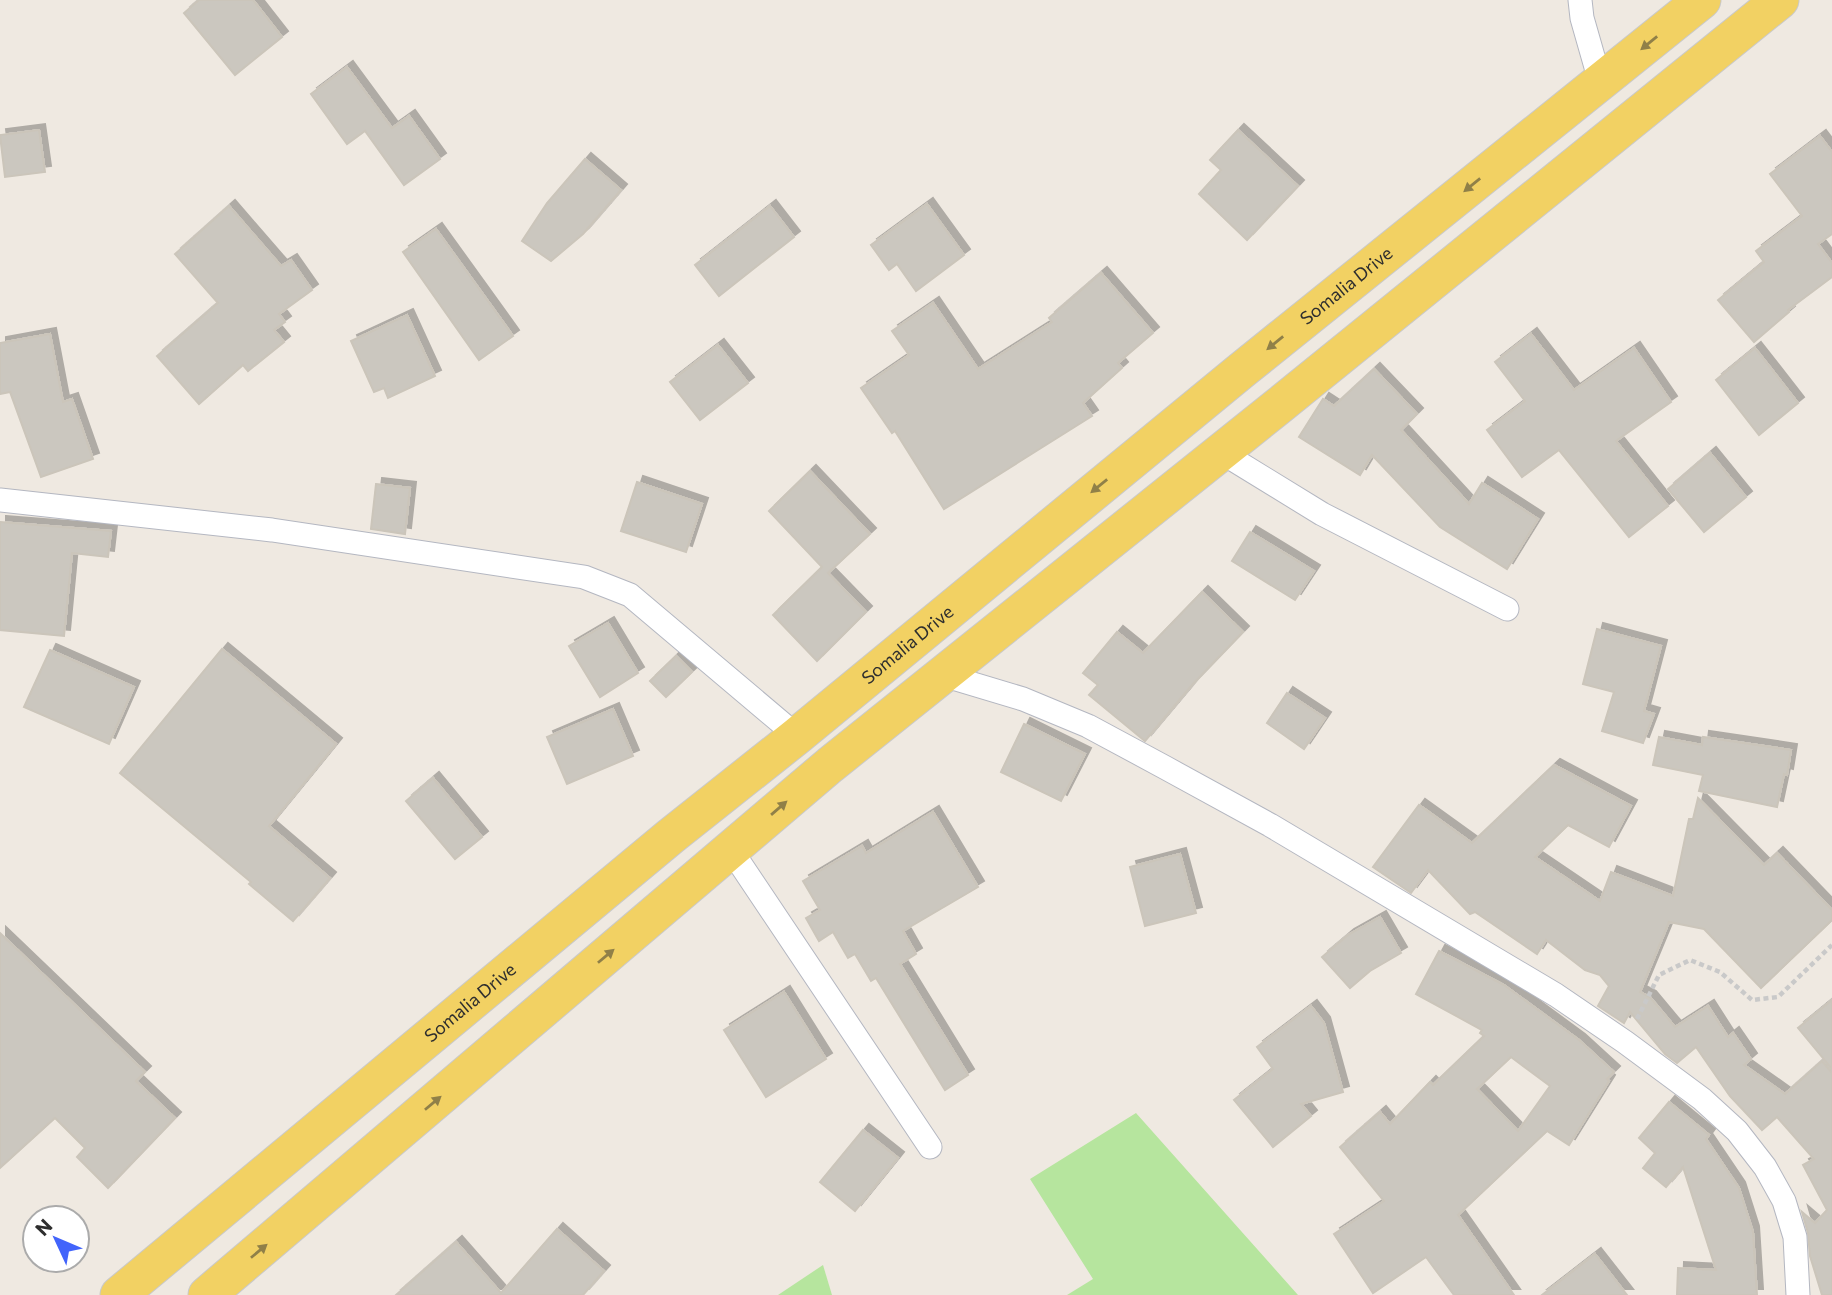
<svg xmlns="http://www.w3.org/2000/svg" width="1832" height="1295" font-family="Commissioner,sans-serif">
	<style>
		.green { fill: #b6e59e }
		.building { fill: #cbc7bf; stroke: #cbc5ba; stroke-width: 2; fill-rule: evenodd; filter: url(#shadow) }
		.lines { fill: none; stroke-linecap: round; stroke-linejoin: round }
		.street-casing { stroke: #b4b7c1; stroke-width: 25 }
		.primary-casing { stroke: #c9c9c9; stroke-width: 39 }
		.path { stroke: #c9c9c9; stroke-width: 4.5; stroke-dasharray: 5 3.5; stroke-linecap: butt }
		.street { stroke: #fff; stroke-width: 23 }
		.primary { stroke: #f2d163; stroke-width: 37 }
		.oneway { fill: #908048 }
		.labels { text-anchor: middle; stroke-width: 5; stroke-linejoin: round; paint-order: stroke }
		.street-label { font-size: 18px; fill: #2e2e2e; stroke: #fff }
	</style>
	<defs>
		<filter id="shadow"><feDropShadow dx="6" dy="-6" stdDeviation="0" flood-color="#0004"/></filter>
	</defs>
	<rect width="100%" height="100%" fill="#efe9e1"/>
	<!-- green -->
	<g class="green">
		<polygon points="1136,1113 1298,1295 1067,1295 1093,1279 1030,1179"/>
		<polygon points="823,1265 832,1295 778,1295"/>
	</g>
	<!-- building -->
	<g class="building">
		<polygon points="199,0 253,0 282,37 235,75 184,13"/>
		<polygon points="347,67 392,128 409,116 440,159 404,185 365,131 347,144 311,94"/>
		<polygon points="39,130 45,172 5,177 0,135"/>
		<polygon points="1238,130 1298,186 1247,240 1199,194 1221,170 1210,160"/>
		<polygon points="1820,136 1832,152 1832,234 1818,244 1832,263 1832,277 1788,310 1789,312 1754,342 1718,300 1764,262 1756,251 1802,216 1770,174"/>
		<polygon points="585,159 621,190 583,234 551,261 522,241 547,203"/>
		<polygon points="927,204 964,255 916,291 897,264 889,270 871,245"/>
		<polygon points="229,206 281,266 291,260 312,290 279,314 285,322 274,330 284,342 248,371 243,365 199,404 157,356 218,303 175,254"/>
		<polygon points="770,206 794,237 719,296 695,265"/>
		<polygon points="436,229 513,336 479,360 403,252"/>
		<polygon points="1101,273 1153,333 1118,363 1122,368 1083,403 1092,416 944,509 895,431 892,433 861,388 909,355 892,331 933,303 978,369 1052,322 1049,318"/>
		<polygon points="407,315 435,376 388,398 384,388 374,392 351,341"/>
		<polygon points="50,334 63,402 72,399 93,459 41,477 10,392 0,394 0,343"/>
		<polygon points="1531,334 1574,390 1634,348 1671,402 1616,441 1668,506 1629,537 1559,450 1522,477 1487,430 1525,401 1495,362"/>
		<polygon points="718,345 748,383 700,420 670,382"/>
		<polygon points="1755,348 1798,403 1759,435 1716,380"/>
		<polygon points="1374,369 1417,414 1401,430 1469,504 1482,483 1538,519 1507,569 1440,527 1372,455 1360,475 1299,437 1323,399 1334,406"/>
		<polygon points="1710,453 1746,497 1704,532 1668,489"/>
		<polygon points="810,471 870,534 828,573 866,612 817,661 773,615 822,567 769,511"/>
		<polygon points="637,482 702,504 686,552 621,531"/>
		<polygon points="376,484 410,488 405,534 371,529"/>
		<polygon points="0,522 111,531 108,557 72,553 64,636 0,630"/>
		<polygon points="1250,532 1314,571 1295,600 1232,561"/>
		<polygon points="1202,592 1243,632 1192,685 1145,741 1089,695 1098,685 1083,673 1117,632 1143,653"/>
		<polygon points="608,623 638,673 600,697 569,646"/>
		<polygon points="1597,629 1661,646 1644,711 1654,714 1643,743 1602,731 1614,692 1583,684"/>
		<polygon points="222,649 336,744 269,826 330,878 293,921 249,884 251,882 120,773"/>
		<polygon points="50,650 134,687 109,744 24,707"/>
		<polygon points="676,656 692,672 666,697 650,681"/>
		<polygon points="1287,693 1325,718 1304,749 1267,723"/>
		<polygon points="613,709 633,756 567,784 547,737"/>
		<polygon points="1024,724 1085,754 1061,801 1001,772"/>
		<polygon points="1659,737 1702,745 1703,737 1791,750 1787,775 1784,774 1777,807 1699,791 1703,775 1653,765"/>
		<polygon points="1554,765 1631,806 1609,847 1568,825 1535,857 1600,901 1611,872 1673,896 1689,819 1693,819 1698,798 1764,865 1777,853 1832,910 1832,920 1761,988 1704,929 1669,922 1640,992 1650,997 1675,1027 1708,1006 1728,1037 1733,1033 1751,1059 1744,1065 1785,1094 1822,1061 1832,1073 1832,1295 1822,1295 1810,1256 1808,1233 1802,1212 1815,1223 1827,1210 1803,1165 1814,1159 1777,1117 1762,1130 1730,1096 1696,1047 1677,1063 1665,1054 1630,1012 1624,1023 1598,1006 1609,986 1600,975 1585,970 1546,940 1537,954 1475,912 1470,914 1428,870 1411,893 1373,867 1419,805 1472,843"/>
		<polygon points="433,778 482,837 455,859 406,801"/>
		<polygon points="933,812 978,887 903,931 916,954 900,964 968,1075 945,1090 876,978 871,981 855,954 848,958 833,932 819,941 806,918 820,910 803,881 862,846 866,853"/>
		<polygon points="1180,854 1196,913 1145,926 1130,867"/>
		<polygon points="1380,917 1401,953 1370,971 1350,988 1322,957 1348,935"/>
		<polygon points="0,933 145,1072 136,1081 175,1118 108,1188 77,1157 85,1148 55,1118 0,1168"/>
		<path d="M1439 951 1504 985 1579 1040 1614 1072 1607 1079 1609 1081 1569 1145 1547 1131 1458 1215 1514 1295H1454L1426 1257 1373 1293 1334 1234 1384 1201 1340 1147 1380 1112 1390 1124 1430 1082 1433 1085 1484 1036 1480 1033 1482 1030 1416 994ZM1511 1057 1550 1086 1518 1131 1477 1089Z"/>
		<polygon points="784,992 826,1059 766,1097 724,1030"/>
		<polygon points="1832,1000 1832,1069 1798,1028"/>
		<polygon points="1311,1006 1324,1023 1343,1092 1301,1104 1311,1116 1273,1147 1234,1100 1273,1069 1257,1047"/>
		<polygon points="1669,1102 1709,1135 1706,1139 1739,1188 1753,1232 1757,1295 1677,1295 1678,1268 1716,1270 1683,1167 1666,1187 1643,1168 1655,1153 1639,1138"/>
		<polygon points="863,1130 898,1158 855,1211 820,1182"/>
		<polygon points="557,1229 604,1271 583,1295 396,1295 456,1242 501,1293"/>
		<polygon points="1595,1254 1627,1295 1542,1295"/>
	</g>
	<g class="lines">
		<defs>
			<g id="street">
				<polyline points="1580,0 1582,18 1600,81"/>
				<polyline points="1221,452 1322,514 1507,609"/>
				<polyline points="0,500 272,530 584,577 630,595 797,736"/>
				<polyline points="943,675 1023,699 1088,726 1166,768 1270,825 1556,995 1625,1042 1702,1099 1737,1131 1765,1167 1784,1201 1795,1237 1798,1295"/>
				<polyline points="731,850 930,1147"/>
			</g>
			<g id="primary">
				<path id="s1" d="M119 1295 671 836 797 736 1242 370 1702 0"/>
				<polyline points="207,1295 830,765 1276,408 1780,0"/>
			</g>
		</defs>
		<!-- street casing -->
		<use href="#street" class="street-casing"/>
		<!-- primary casing -->
		<use href="#primary" class="primary-casing"/>
		<!-- path -->
		<polyline class="path" points="1637,1019 1659,975 1690,960 1720,972 1752,1000 1778,997 1832,945"/>
		<!-- street -->
		<use href="#street" class="street"/>
		<!-- primary -->
		<use href="#primary" class="primary"/>
	</g>
	<!-- one-way arrows -->
	<defs><path id="oneway-solid" d="M-6-.8H1V-3.2L6.5 0L1 3.2V.8H-6Z" transform="scale(1.75)"/></defs>
	<g class="oneway">
		<use href="#oneway-solid" transform="translate(1649 43) rotate(141)"/>
		<use href="#oneway-solid" transform="translate(1472 185) rotate(141)"/>
		<use href="#oneway-solid" transform="translate(1275 343) rotate(141)"/>
		<use href="#oneway-solid" transform="translate(1099 486) rotate(141)"/>
		<use href="#oneway-solid" transform="translate(779 808) rotate(-41)"/>
		<use href="#oneway-solid" transform="translate(606 956) rotate(-40)"/>
		<use href="#oneway-solid" transform="translate(433 1103) rotate(-40)"/>
		<use href="#oneway-solid" transform="translate(259 1251) rotate(-40)"/>
	</g>
	<g class="labels">
		<!-- street labels -->
		<g class="street-label">
			<text dy="6" stroke="none"><textPath href="#s1" startOffset="1589">Somalia Drive</textPath></text>
			<text dy="6" stroke="none"><textPath href="#s1" startOffset="1022">Somalia Drive</textPath></text>
			<text dy="6" stroke="none"><textPath href="#s1" startOffset="457">Somalia Drive</textPath></text>
		</g>
	</g>
	<!-- north arrow -->
	<g transform="translate(56 1239) rotate(314)"><circle r="33" fill="#ffffff" stroke="#ababab" stroke-width="2"/>
	<path d="M0-5L12 26L0 18L-12 26Z" fill="#4264fb"/>
	<text y="-10" font-size="19" font-weight="bold" text-anchor="middle" fill="#2e2e2e">N</text>
	</g>
</svg>
